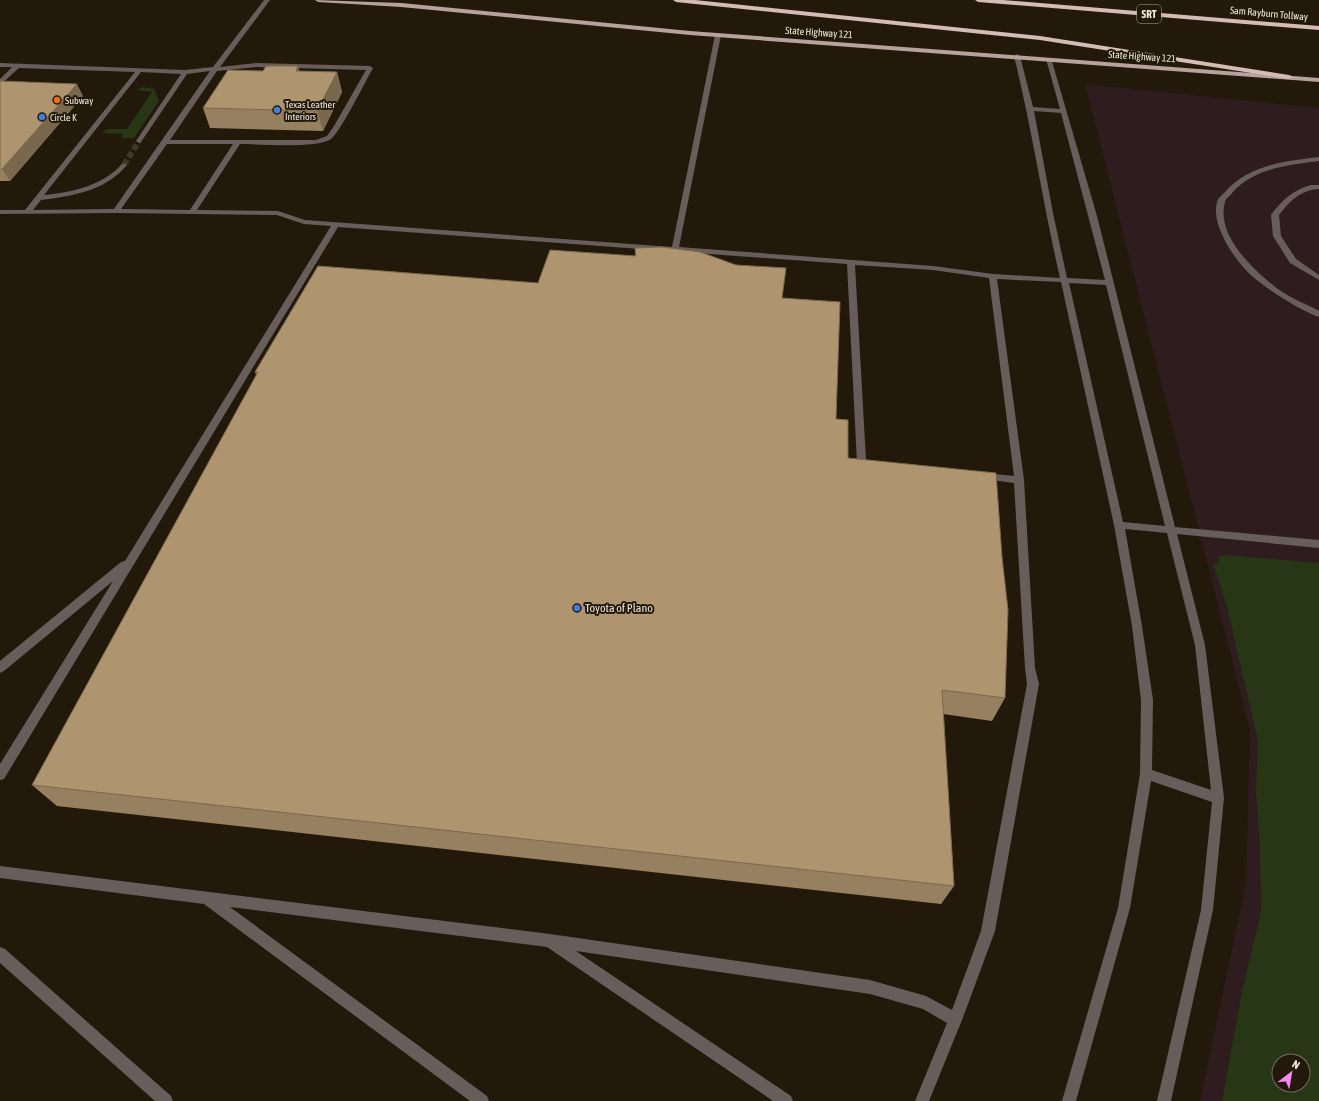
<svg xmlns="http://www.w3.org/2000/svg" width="1319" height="1101" font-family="'Asap Condensed',sans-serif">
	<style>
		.commercial { fill: #2f1c1f; fill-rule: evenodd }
		.green { fill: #273716; fill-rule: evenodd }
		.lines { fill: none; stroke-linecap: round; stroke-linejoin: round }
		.minor-tunnel { stroke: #42382a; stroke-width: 6; stroke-dasharray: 6 3; stroke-linecap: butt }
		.minor { fill: #685d5b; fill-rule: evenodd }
		.major { fill: #b6a19c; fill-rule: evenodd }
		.highway { fill: #d5bbb5; fill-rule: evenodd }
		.wall { fill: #96805f }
		.shaded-wall { fill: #7a684e }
		.building { fill: #ae956f; stroke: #7a684e }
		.food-dot { fill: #e8710a; stroke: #23190a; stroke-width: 1.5 }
		.shop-dot { fill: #3f7fe0; stroke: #23190a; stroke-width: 1.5 }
		.labels { text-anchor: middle; stroke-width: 4; stroke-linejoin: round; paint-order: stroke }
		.far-street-label { font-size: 10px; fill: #f0e9df; stroke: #23190a }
		.far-poi-label { font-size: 10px; fill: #f0e9df; stroke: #23190a; text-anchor: start }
		.shield { fill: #23190a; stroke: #b2ab9f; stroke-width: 1 }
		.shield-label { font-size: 11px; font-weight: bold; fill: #f0e9df }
		.poi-label { font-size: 12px; fill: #f0e9df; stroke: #23190a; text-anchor: start }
	</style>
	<rect width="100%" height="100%" fill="#23190a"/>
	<!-- commercial -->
	<path class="commercial" d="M1085 84 1319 108V1101H1200L1246 883 1250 730ZM1279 1061H1303V1085H1279Z"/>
	<!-- green -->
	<g class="green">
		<polygon points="143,87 154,89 159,101 134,138 121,138 123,134 103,133 107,129 127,129 152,92 137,90"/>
		<path d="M1226 555 1319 563V1101H1222L1242 992 1261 912 1260 844 1256 793 1258 741 1227 607 1213 564 1219 563 1218 557ZM1279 1061H1303V1085H1279Z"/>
	</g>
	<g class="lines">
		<!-- minor-tunnel -->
		<polyline class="minor-tunnel" points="124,165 139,141"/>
		<!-- minor -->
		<g class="minor">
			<path d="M264 0H270L220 67 257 63 370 66 373 68C365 82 341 131 331 139 316 149 260 144 240 144L197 210 278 211 305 220 672 247 715 35 718 33 721 35 679 247 933 266 993 274 1060 278C1043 204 1032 129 1014 56L1017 54 1020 56 1033 107 1060 109 1046 59 1051 58 1097 216 1175 527 1319 540V548L1177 534 1205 645 1224 798 1213 910 1171 1101H1157L1201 910 1212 802 1151 781 1130 908 1076 1101H1062L1118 908 1140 774 1141 700 1132 626 1114 525 1061 282 997 279 1024 480 1035 668 1039 684 995 931 962 1020 929 1101H915L947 1023 923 1009 870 994 576 951 791 1096 793 1101H773L547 947 230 907 487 1096 489 1101H470L204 904 0 878V866L550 934 870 980 926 996 952 1010 981 931 1027 684 1025 668 1014 483 984 479 979 476 984 473 1014 476 989 278 933 270 855 265 866 460 874 462 876 464 871 467 859 465 857 463 847 264 338 227 4 779 0 780V764L113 581 4 671 0 673V661L121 562 125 561 331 226 304 224 277 215 116 213 0 214V210H25L135 72 19 68 0 85V79L12 67H0V63L185 70 213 67ZM257 67 366 70 334 126 327 136 316 140H170L217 71ZM210 71 114 209 33 210 41 200C72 196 105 191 126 166V164H122C102 186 73 192 44 195L141 72 181 74 136 141 139 143 141 142 187 74ZM1034 111 1061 113 1105 280 1067 278 1053 213ZM167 144H233L190 210 121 209ZM1069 283 1106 285 1165 526 1123 522ZM1125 529 1167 533 1195 645 1211 790 1152 770 1153 700 1142 626Z"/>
			<path d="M1319 157V161C1289 165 1253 168 1232 193 1230 196 1225 199 1225 202 1215 236 1257 274 1281 291 1292 299 1307 304 1319 311V317C1300 311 1258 284 1245 269 1231 254 1211 223 1217 202 1218 198 1222 195 1225 192 1248 165 1285 161 1319 157Z"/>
			<path d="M1311 185H1319V189C1300 190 1290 201 1279 215L1281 236 1296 259 1319 275V280L1290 263 1273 236 1271 215C1282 200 1293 190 1311 185Z"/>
			<polygon points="0,947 5,949 171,1096 173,1101 155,1101 0,963"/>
		</g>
		<!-- major -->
		<polygon class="major" points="315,0 401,3 690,31 1319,78 1319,82 690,35 401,7 318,2"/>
		<!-- highway -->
		<g class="highway">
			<polygon points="673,0 695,0 1040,36 1289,75 1293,77 1289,79 1040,40 676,2"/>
			<polygon points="975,0 1003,0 1319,26 1319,30 978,2"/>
		</g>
	</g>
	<!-- wall -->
	<g class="wall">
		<polygon points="299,71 337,72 342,92 323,131 210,128 203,108"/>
		<polygon points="0,81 83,96 10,181 0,181"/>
		<polygon points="635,248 782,298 836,419 848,458 1005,698 992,721 943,714 954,886 941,904 57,806 32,785 256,375 255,372 538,283 635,256"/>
	</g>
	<!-- shaded-wall -->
	<g class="shaded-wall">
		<polygon points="298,66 304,86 296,71"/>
		<polygon points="337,72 342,92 323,131 317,111"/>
		<polygon points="77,84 83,96 10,181 2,169"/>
	</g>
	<!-- building -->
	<g class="building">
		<polygon points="266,66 298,66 296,71 337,72 317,111 203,108 228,70 263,71"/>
		<polygon points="0,81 77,84 2,169 0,169"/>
		<polygon points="662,247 700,252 736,265 786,268 782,298 840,302 836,419 848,420 848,458 996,473 1002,557 1008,610 1005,698 942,690 954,886 32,785 258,372 255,372 318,266 538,283 550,250 636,256 635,248"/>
	</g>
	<!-- markers -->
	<circle class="food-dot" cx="57" cy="100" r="4"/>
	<g class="shop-dot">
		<circle cx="277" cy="110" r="4"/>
		<circle cx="42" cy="117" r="4"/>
		<circle cx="577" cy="608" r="4"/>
	</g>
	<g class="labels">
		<!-- far-street labels -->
		<g class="far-street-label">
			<text transform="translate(1269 13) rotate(5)" y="4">Sam Rayburn Tollway</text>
			<text transform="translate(819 32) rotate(4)" y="4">State Highway 121</text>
			<text transform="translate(1142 56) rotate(4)" y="4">State Highway 121</text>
		</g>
		<!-- far-poi labels -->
		<g class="far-poi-label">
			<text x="65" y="104">Subway</text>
			<text x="285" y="108">Texas Leather<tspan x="285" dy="12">Interiors</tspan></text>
			<text x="50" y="121">Circle K</text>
		</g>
		<!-- shield labels -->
		<rect class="shield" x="1137" y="5" width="24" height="18" rx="3"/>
		<g class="shield-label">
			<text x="1149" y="18">SRT</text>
		</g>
		<!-- poi labels -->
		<g class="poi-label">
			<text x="585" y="612">Toyota of Plano</text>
		</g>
	</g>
	<!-- north arrow -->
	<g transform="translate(1291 1073) rotate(31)"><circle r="19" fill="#23190a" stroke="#756c5f"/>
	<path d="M0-3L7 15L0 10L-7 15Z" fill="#f489f1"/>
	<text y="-6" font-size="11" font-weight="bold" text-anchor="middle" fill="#f0e9df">N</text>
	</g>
</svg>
